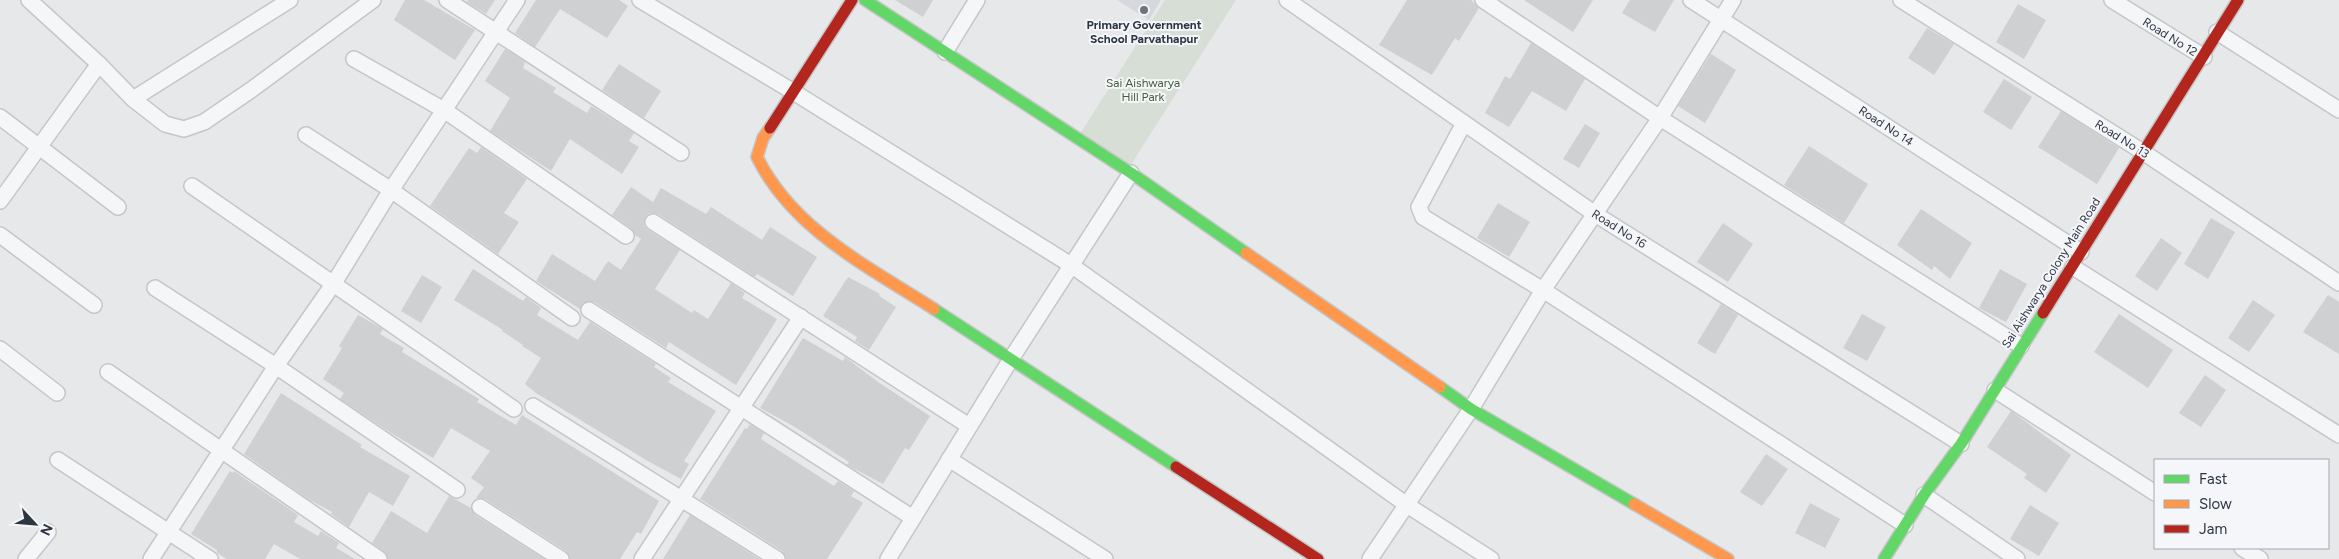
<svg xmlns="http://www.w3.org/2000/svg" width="2339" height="559" font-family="Figtree,sans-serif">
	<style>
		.built { fill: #d5d8dd }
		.green { fill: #d7ded6 }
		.building { fill: #ced0d2 }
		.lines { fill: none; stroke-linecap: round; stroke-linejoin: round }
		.street-casing { stroke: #c4c6c8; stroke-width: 18 }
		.fast-casing { stroke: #c4c6c8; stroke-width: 14 }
		.slow-casing { stroke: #c4c6c8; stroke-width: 14 }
		.jam-casing { stroke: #c4c6c8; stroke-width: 14 }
		.street { stroke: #f5f6f7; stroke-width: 15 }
		.fast { stroke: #63d668; stroke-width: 11 }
		.slow { stroke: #ff974d; stroke-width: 11 }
		.jam { stroke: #b3261e; stroke-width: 11 }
		.poi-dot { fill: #6e747d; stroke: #f4f6f9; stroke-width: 2 }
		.labels { text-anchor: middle; stroke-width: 4; stroke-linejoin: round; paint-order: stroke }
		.poi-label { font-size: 12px; font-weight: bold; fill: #2d3543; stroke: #f4f6f9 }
		.street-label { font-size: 12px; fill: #2d3543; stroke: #f4f6f9 }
		.park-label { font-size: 12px; fill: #425e3b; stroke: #f4f6f9 }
	</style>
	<rect width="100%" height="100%" fill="#e6e8ea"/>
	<!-- built -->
	<polygon class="built" points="1117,0 1161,0 1149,20"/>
	<!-- green -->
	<polygon class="green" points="1165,0 1236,0 1130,166 1080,134"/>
	<!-- building -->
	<g class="building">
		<polygon points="405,0 424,0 475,30 455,60 394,20"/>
		<polygon points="468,0 495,0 486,14 467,2"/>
		<polygon points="536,0 619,0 628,6 607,38 560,9 535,47 515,33"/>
		<polygon points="895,0 933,0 923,17"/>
		<polygon points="1407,0 1471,0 1479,8 1459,41 1455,38 1432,75 1379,45"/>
		<polygon points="1524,0 1593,0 1573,32"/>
		<polygon points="1630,0 1674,0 1655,32 1622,13"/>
		<polygon points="2018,4 2046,20 2024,59 1996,42"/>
		<polygon points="1927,28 1954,44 1934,75 1908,58"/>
		<polygon points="1531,43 1585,79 1566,111 1532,91 1509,127 1485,113 1505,76 1510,79"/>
		<polygon points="505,49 525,62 523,68 556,88 553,92 587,113 591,106 634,133 629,141 639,147 622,174 570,139 551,171 490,131 510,98 485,81"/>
		<polygon points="1711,54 1736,70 1705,123 1678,106"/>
		<polygon points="619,64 661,91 644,118 602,90"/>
		<polygon points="2004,79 2032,97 2011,130 1983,112"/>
		<polygon points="2061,111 2119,148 2097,184 2038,147"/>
		<polygon points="1585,124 1600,133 1579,168 1563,159"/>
		<polygon points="1809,146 1868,184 1844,223 1784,185"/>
		<polygon points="481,147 527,179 504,213 519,222 498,254 430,206 469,148 477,153"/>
		<polygon points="631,187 653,202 661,188 706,214 711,207 762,240 770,227 817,257 793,296 757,274 755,277 658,214 649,213 645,217 644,226 648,230 680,250 655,289 692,313 694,310 708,319 731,283 745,293 742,298 777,319 736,385 669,342 666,348 594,302 585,302 580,309 536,281 552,254 595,281 608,261 621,270 641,239 635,235 631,228 612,215"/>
		<polygon points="1498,203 1530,222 1509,257 1477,238"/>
		<polygon points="1921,209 1972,243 1950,279 1934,266 1932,270 1897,245"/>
		<polygon points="2211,218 2235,232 2208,279 2184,264"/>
		<polygon points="1723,223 1753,244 1728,282 1697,262"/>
		<polygon points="2161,238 2182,253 2157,291 2135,276"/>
		<polygon points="473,269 523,301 526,297 541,308 537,315 578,340 590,322 656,364 654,367 671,378 668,382 716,411 684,461 689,464 681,479 646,460 536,393 525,384 541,358 522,346 523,345 502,331 503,330 454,300"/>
		<polygon points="2000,269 2027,284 2006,322 1979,308"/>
		<polygon points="422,275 442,287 421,323 401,311"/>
		<polygon points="848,277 880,294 879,296 896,307 869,350 855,341 857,337 823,316"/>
		<polygon points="2328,295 2339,302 2339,354 2303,332"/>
		<polygon points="2253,300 2275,315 2249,352 2228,338"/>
		<polygon points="1721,304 1738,315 1715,354 1697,343"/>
		<polygon points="1862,314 1886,327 1867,361 1843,348"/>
		<polygon points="2119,314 2173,350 2148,388 2094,352"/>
		<polygon points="358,315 383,329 380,334 404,348 402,352 479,399 477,402 516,425 522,415 659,501 641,534 637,532 620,559 570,559 566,551 485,499 476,498 484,487 471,478 490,451 451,428 433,458 391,433 340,399 344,393 323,379 342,348 339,346"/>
		<polygon points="803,338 843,361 845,357 878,382 930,416 909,450 905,448 883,484 847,465 849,462 795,427 760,408"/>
		<polygon points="2205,375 2226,390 2201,427 2179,413"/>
		<polygon points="281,393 362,445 360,447 410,476 393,506 369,492 349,527 331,514 332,512 308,499 244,454"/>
		<polygon points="2011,411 2071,455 2046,493 2024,478 2027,474 1987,447"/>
		<polygon points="750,424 764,433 761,439 834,486 838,481 854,491 851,496 863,503 827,559 786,559 782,551 700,499 745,428 747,429"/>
		<polygon points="1766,454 1788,469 1762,506 1740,492"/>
		<polygon points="230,471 233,473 234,471 298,515 294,522 318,536 321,531 339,543 336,548 355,559 300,559 274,544 265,559 227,559 217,553 217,550 191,534"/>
		<polygon points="449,496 471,508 475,515 544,559 388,559 385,552 372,543 391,511 427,533"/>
		<polygon points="1810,503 1840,519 1825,548 1795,533"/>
		<polygon points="2030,505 2059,523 2039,556 2010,539"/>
		<polygon points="690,515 759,559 663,559"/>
	</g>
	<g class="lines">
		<defs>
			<g id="street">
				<polyline points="29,0 99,64 133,99 165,124 184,129 204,122 251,90 373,0"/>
				<polyline points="447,0 681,153"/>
				<polyline points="640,0 792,91 1071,265 1407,505 1491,559"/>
				<polyline points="1287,0 1595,214 1961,444"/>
				<polyline points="1483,0 1660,118 2021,346"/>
				<polyline points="1691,0 2081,252"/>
				<polyline points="1901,0 2143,152 2339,283"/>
				<polyline points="2112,0 2204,57"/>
				<polyline points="2217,32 2339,110"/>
				<polyline points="945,52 977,0"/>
				<polyline points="354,59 444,110 626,236"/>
				<polyline points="133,99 290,0"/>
				<polyline points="0,117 118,207"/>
				<polyline points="1464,123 1419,207 1423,217 1543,290 1905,525"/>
				<polyline points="306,135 391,190 572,318"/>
				<polyline points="192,186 514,409"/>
				<polyline points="0,201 99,64"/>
				<polyline points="653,222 969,426"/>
				<polyline points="0,235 94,305"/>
				<polyline points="2073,267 2339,435"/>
				<polyline points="155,288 276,366 457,490"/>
				<polyline points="589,310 913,518"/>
				<polyline points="0,349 57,393"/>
				<polyline points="108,372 379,559"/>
				<polyline points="1995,390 2155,493"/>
				<polyline points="533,406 777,559"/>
				<polyline points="949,459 1105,559"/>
				<polyline points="58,460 210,559"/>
				<polyline points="1924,495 2017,559"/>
				<polyline points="480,507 561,559"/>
				<polyline points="2242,548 2260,559"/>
				<polyline points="26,559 48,532"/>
				<polyline points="151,559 276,366 334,283 391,190 517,0"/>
				<polyline points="642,559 801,317"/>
				<polyline points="888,559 1011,359 1131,173"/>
				<polyline points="1370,559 1471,409 1543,290 1660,118 1733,0"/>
			</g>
			<g id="fast">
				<polyline points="865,0 1131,173 1246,253"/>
				<polyline points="934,309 1176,467"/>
				<polyline points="1440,387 1471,409 1634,504"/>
				<polyline points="1884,559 1924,495 1961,444 2043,313"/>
			</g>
			<g id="slow">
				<path d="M770 128 763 138 757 157C793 230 869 267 934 309"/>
				<polyline points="1246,253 1440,387"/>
				<polyline points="1634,504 1728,559"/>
			</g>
			<g id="jam">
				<polyline points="770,128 852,0"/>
				<polyline points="2043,313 2238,0"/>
				<polyline points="1176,467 1318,559"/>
			</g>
		</defs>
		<!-- street casing -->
		<use href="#street" class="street-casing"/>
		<!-- fast casing -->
		<use href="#fast" class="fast-casing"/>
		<!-- slow casing -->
		<use href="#slow" class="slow-casing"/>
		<!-- jam casing -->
		<use href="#jam" class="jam-casing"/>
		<!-- street -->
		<use href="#street" class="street"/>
		<!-- fast -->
		<use href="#fast" class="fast"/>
		<!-- slow -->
		<use href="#slow" class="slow"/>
		<!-- jam -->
		<use href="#jam" class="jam"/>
	</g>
	<!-- markers -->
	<circle class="poi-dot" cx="1144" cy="10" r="5"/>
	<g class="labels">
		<!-- poi labels -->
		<g class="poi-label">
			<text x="1144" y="29">Primary Government<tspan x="1144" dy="14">School Parvathapur</tspan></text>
		</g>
		<!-- street labels -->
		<g class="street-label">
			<text transform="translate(2170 37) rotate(32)" y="4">Road No 12</text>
			<text transform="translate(1886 126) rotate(33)" y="4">Road No 14</text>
			<text transform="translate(2122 139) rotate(32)" y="4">Road No 13</text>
			<text transform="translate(1619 229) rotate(32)" y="4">Road No 16</text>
			<text transform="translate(2051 273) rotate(-58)" y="4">Sai Aishwarya Colony Main Road</text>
		</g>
		<!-- park labels -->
		<g class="park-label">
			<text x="1143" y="87">Sai Aishwarya<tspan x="1143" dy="14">Hill Park</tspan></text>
		</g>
	</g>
	<!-- legend -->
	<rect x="2154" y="459" width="175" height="90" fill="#f4f6f9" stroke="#a4a9b0"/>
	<rect x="2164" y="475" width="25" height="8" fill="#63d668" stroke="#a4a9b0"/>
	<text x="2199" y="484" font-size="15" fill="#2d3543">Fast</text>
	<rect x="2164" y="500" width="25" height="8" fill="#ff974d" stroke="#a4a9b0"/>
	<text x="2199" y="509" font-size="15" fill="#2d3543">Slow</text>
	<rect x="2164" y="525" width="25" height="8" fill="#b3261e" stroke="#a4a9b0"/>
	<text x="2199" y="534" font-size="15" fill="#2d3543">Jam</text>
	<!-- north arrow -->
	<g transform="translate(35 524) rotate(116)" stroke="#f4f6f9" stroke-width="4" paint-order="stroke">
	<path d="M0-4L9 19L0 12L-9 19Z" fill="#2d3543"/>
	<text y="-8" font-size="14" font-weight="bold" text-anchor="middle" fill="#2d3543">N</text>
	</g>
</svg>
